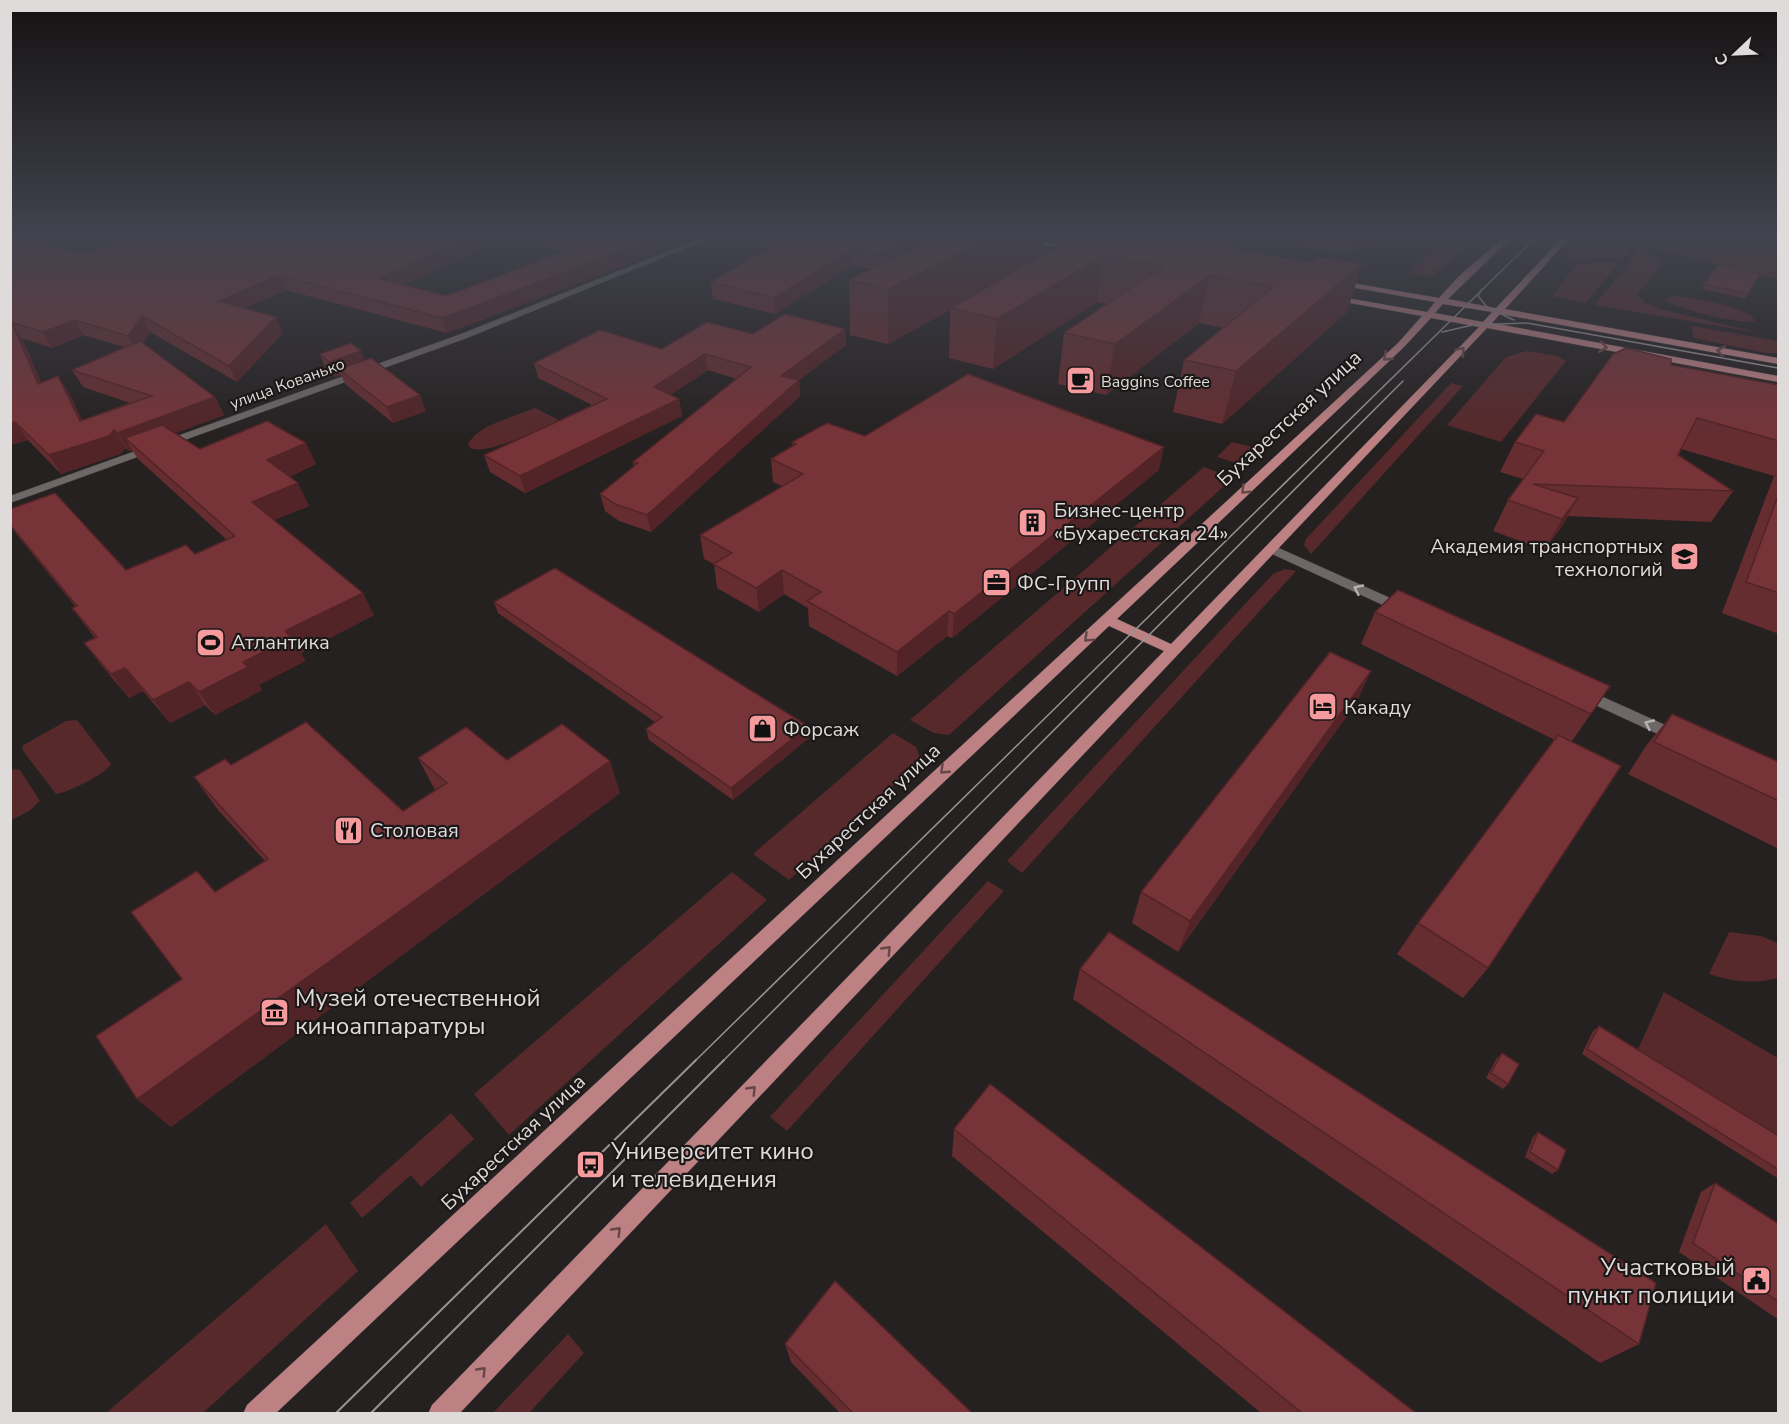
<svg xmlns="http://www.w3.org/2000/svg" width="1789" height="1424" font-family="'Nunito Sans',sans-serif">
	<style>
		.green { fill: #57292b }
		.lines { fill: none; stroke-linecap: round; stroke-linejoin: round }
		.minor-casing { stroke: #413d3d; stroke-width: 1 }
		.major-casing { stroke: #413d3d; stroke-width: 1 }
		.minor { fill: #6d6767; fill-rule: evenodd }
		.major { fill: #bd8183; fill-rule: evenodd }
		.tram-far1 { stroke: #989494; stroke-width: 1.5 }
		.tram { stroke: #989494; stroke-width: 2 }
		.wall { fill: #652d30; fill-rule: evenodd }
		.shaded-wall { fill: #532427 }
		.building { fill: #763438; stroke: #532427; stroke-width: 1.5 }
		.oneway { stroke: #654748 }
		.oneway2 { stroke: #b7b2b2 }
		.labels { text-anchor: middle; stroke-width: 4.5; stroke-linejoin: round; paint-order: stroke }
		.far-poi-label { font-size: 16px; fill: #dfdbdb; stroke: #1d1818; text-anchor: start }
		.far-street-label { font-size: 16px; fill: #dfdbdb; stroke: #1d1818 }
		.street-label { font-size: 20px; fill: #dfdbdb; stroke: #1d1818 }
		.poi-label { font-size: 20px; fill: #dfdbdb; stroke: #1d1818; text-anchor: start }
		.near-poi-label { font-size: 24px; fill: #dfdbdb; stroke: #1d1818; text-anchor: start }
	</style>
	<rect width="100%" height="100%" fill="#262121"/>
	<!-- green -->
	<g class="green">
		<polygon points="1450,238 1473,240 1431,277 1408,273"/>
		<polygon points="1649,238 1778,238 1778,279 1642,246"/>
		<polygon points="1579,241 1595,241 1631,249 1622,259 1569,260 1570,250"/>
		<polygon points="1639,250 1655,257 1661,264 1638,294 1644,302 1660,309 1760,333 1595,305"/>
		<polygon points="1620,261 1586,303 1552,296 1578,263"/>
		<path d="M1676 296C1694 298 1747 306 1755 321 1740 325 1676 309 1664 299Z"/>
		<polygon points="1692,326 1778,341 1778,353 1767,353 1693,338"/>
		<polygon points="1527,351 1558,356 1566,361 1501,442 1447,425 1506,357"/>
		<polygon points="1451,383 1463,386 1311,554 1304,545 1306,539"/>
		<path d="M535 408 559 420C541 428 488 456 470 448L468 443 476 434 488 426Z"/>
		<polygon points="1232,442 1264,450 1245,466 1217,457"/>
		<polygon points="1204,467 1233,478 949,735 934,733 910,720"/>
		<polygon points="1285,569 1296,571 1022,873 1007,861 1273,574"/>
		<path d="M77 720 111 764C106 774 67 793 56 794L23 751 22 746 66 721Z"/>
		<polygon points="893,733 916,747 921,761 789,880 753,854"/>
		<polygon points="14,769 20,770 40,801 29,811 11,820 11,771"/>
		<polygon points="732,872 767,900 509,1135 474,1094"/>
		<polygon points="988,881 1004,891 787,1131 770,1117"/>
		<path d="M1729 932 1761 936 1778 943V978C1754 984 1733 982 1709 974Z"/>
		<polygon points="1664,992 1778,1058 1778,1143 1635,1056"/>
		<polygon points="451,1113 474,1139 421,1187 411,1175 362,1218 350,1203"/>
		<polygon points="326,1224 358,1271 203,1413 106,1413"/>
		<polygon points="568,1334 584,1353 529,1413 493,1413"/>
	</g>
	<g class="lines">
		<defs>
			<g id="minor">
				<polygon points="701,238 711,238 467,338 10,503 10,496 461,334"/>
				<polygon points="1272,545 1408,606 1410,609 1403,613 1398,612 1268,552 1268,546"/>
				<polygon points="1583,688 1683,733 1686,737 1678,743 1673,741 1578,697 1576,693"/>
			</g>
			<g id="major">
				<polygon points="1010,238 1026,238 1080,249 1076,251"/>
				<path d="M1503 238H1511L1448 299 1496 308 1562 238H1570L1505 309 1778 358V364L1500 314 1492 323 1778 376V382L1487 328 459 1414H428L432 1405 1164 651 1109 626 275 1414H243L247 1405 1398 343 1422 316 1333 300 1330 299V295L1427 312 1435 302 1338 285 1334 282 1335 280 1439 298 1458 277ZM1443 304 1492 312 1483 322 1435 313ZM1431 318 1479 327 1171 644 1117 619 1404 347Z"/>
			</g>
		</defs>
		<!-- minor casing -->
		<use href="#minor" class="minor-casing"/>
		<!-- major casing -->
		<use href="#major" class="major-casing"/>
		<!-- minor -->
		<use href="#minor" class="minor"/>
		<!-- major -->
		<use href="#major" class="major"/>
		<!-- tram-far1 -->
		<g class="tram-far1">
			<polyline points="1482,289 1478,296 1488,308 1514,320"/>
			<polyline points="1442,332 1473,325 1527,323 1778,368"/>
			<polyline points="694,1062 1535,238"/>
			<polyline points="722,1062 1403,381"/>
		</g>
		<!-- tram -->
		<g class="tram">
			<polyline points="335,1414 696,1060"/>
			<polyline points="370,1414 724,1060"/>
		</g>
	</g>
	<!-- wall -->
	<g class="wall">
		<path d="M10 238 83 254 131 238H662L660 239 662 251 447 333 286 290 245 308 276 317 283 333 237 382 150 332 143 343 215 397 224 415 175 433 200 449 316 464 289 477 309 506 274 520 374 615 301 653 305 661 259 685 262 690 215 715 205 705 170 723 143 691 129 698 102 666 84 643 95 638 72 608 75 606 17 535 10 525 126 570 195 554 227 540 138 459 132 450 129 451 126 448 120 454 61 474 28 440 10 445ZM507 238 564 251 446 296 403 285ZM84 335 124 347 72 370 83 387 130 403 82 420 69 393 41 383 21 338 52 348Z"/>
		<polygon points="741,238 931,238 921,244 931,238 1044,238 1042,255 1234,249 1311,263 1362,264 1347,312 1222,424 1173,412 1184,360 1223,328 1199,323 1106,395 1058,384 1064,333 1107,304 1097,302 993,369 949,358 950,310 888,344 850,335 849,280 871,269 853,265 775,314 713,299 711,282 769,248 742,242"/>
		<polygon points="1249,238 1388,238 1375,248 1349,251 1319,250"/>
		<polygon points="1704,284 1748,294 1746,299 1702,289"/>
		<polygon points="845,329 846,345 799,380 800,396 651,532 619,521 605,511 600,494 634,467 633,462 737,379 708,370 670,395 679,399 682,416 525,493 490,472 484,455 592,405 538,378 534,363 662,349 753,334"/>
		<polygon points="320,354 365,360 426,411 393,423 345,384 341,375 336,377 326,369"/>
		<polygon points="1671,365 1779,385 1779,634 1722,613 1774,476 1681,449 1678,455 1733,491 1711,522 1568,516 1560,529 1544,550 1493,531 1508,500 1523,479 1500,472 1515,442 1564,422"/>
		<polygon points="865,436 1159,470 952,638 947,636 897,676 809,626 808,608 784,594 759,612 717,588 714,564 704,559 700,535 782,486 773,482 771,459 793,446 792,442"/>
		<polygon points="494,602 808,726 809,738 733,800 649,740 646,729 655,722 498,613"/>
		<polygon points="1375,612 1610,686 1572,741 1488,968 1463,998 1397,954 1418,923 1555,740 1361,644"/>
		<polygon points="1371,671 1356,703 1178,952 1132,923 1141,892"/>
		<polygon points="1672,714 1779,762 1779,849 1628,774 1646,746"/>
		<polygon points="418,758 507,760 620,793 171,1127 137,1099 215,892 265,861 218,810 194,777 231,765 403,811 435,790"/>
		<polygon points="1080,969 1639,1344 1600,1363 1073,999"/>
		<polygon points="1599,1026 1779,1136 1779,1179 1582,1054 1593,1031"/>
		<polygon points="1502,1053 1508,1084 1503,1089 1486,1078 1497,1058"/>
		<polygon points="954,1129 1416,1413 1261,1413 952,1156"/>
		<polygon points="1538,1132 1558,1170 1552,1174 1525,1157 1533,1137"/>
		<polygon points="1715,1183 1779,1224 1779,1320 1679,1252 1701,1192"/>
		<polygon points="785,1344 972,1413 840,1413 791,1362"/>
	</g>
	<!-- shaded-wall -->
	<g class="shaded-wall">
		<polygon points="472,238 507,238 384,293 378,278"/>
		<polygon points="644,238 662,238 660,239 662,251 447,333 442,318"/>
		<polygon points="907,238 931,238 881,271 881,255"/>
		<polygon points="991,238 1044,238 1042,261 951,308 950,310 888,344 888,289"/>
		<polygon points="1354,238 1388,238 1375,248 1349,251"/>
		<polygon points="853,249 853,265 775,314 774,298"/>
		<polygon points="1104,255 1097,302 993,369 997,319"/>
		<polygon points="1362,264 1347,312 1222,424 1236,371"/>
		<polygon points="279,275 286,290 226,316 219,301"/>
		<polygon points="1210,275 1199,323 1106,395 1115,344"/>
		<polygon points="142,316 150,332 137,351 128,336"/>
		<polygon points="276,317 283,333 237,382 229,366"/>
		<polygon points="75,320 84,335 52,348 43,332"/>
		<polygon points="12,323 23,340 50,402 38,384"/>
		<polygon points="845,329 846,345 799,380 800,396 651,532 647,515 781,376"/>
		<polygon points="361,351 367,365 339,369 341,375 336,377 329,362"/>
		<polygon points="705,354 708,370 657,404 654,387"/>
		<polygon points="58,376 69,393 91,439 80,421"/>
		<polygon points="420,395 426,411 393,423 387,407"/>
		<polygon points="215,397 224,415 136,448 125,438 132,450 129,451 117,433"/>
		<polygon points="679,399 682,416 525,493 520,476"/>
		<polygon points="15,422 28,440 10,445 10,423"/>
		<polygon points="114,430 126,448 120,454 61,474 49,455"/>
		<polygon points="306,443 316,464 278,482 267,460"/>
		<polygon points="1164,447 1159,470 952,638 954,614"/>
		<polygon points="298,483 309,506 264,524 252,502"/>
		<polygon points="1578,498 1560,529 1544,550 1562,519"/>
		<polygon points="782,570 784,594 759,612 756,588"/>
		<polygon points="363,593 374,615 301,653 305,661 259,685 262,690 215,715 199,692 243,662 285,631"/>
		<polygon points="949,611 947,636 897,676 897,652"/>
		<polygon points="125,668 143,691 129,698 111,674"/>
		<polygon points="1371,671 1356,703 1178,952 1190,921"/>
		<polygon points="189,682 205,705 170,723 153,700"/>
		<polygon points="808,726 809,738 733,800 731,788"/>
		<polygon points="610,761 620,793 171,1127 137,1099"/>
	</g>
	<!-- building -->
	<g class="building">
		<polygon points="10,238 28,238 83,254 131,238 472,238 378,278 446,296 586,243 563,238 657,238 442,318 279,275 219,301 276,317 229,366 142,316 128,336 75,320 43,332 10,322"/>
		<polygon points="786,238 907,238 881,255 853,249 774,298 711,282"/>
		<polygon points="931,238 991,238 888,289 849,280 926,242"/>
		<polygon points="1072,238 1171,238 1190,241 1193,238 1209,238 1236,242 1231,248 1311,263 1318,257 1362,264 1236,371 1184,360 1273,287 1210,275 1115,344 1064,333 1163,266 1104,255 997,319 951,308"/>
		<polygon points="1718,265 1760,274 1748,294 1704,284"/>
		<polygon points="785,314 845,329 781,376 799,380 647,515 615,504 600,494 638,463 633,462 751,367 705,354 654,387 679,399 520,476 484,455 607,399 534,363 600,330 662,349 707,322 753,334"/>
		<polygon points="12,323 38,384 58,376 80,421 152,396 72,370 140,341 215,397 117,433 114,430 109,436 49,455 15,422 10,423 10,324"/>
		<polygon points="351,343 361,351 329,362 320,354"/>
		<polygon points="1626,348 1671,359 1671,365 1779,385 1779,441 1697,418 1678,455 1733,491 1533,484 1578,498 1562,519 1508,500 1544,451 1515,442 1536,414 1564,422 1613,354"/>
		<polygon points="371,358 420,395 387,407 339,369"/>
		<polygon points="968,374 1164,447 954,614 949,611 897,652 807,601 821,592 782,570 756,588 713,564 732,553 700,535 803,474 771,459 796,444 792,442 827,423 865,436"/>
		<polygon points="267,421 306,443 267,460 298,483 252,502 363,593 285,631 292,638 243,662 248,667 199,692 189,682 153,700 125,668 111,674 84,643 97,637 72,608 77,606 10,525 10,509 55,493 126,570 186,545 195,554 235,536 125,438 162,425 200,449"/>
		<polygon points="1779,493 1779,593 1746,582"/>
		<polygon points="555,568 808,726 731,788 646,729 662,717 494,602"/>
		<polygon points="1398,590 1610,686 1591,714 1375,612"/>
		<polygon points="1330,652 1371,671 1190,921 1141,892"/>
		<polygon points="1672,714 1779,762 1779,801 1654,742"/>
		<polygon points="306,722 403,811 447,783 418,758 466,727 507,760 562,724 610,761 137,1099 96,1036 182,979 131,912 197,871 215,892 268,859 194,777 225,759 231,765"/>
		<polygon points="1558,735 1621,766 1488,968 1418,923"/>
		<polygon points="1109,932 1656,1283 1639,1344 1080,969"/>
		<polygon points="1599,1026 1779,1136 1779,1170 1587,1049"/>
		<polygon points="1502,1053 1519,1064 1508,1084 1491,1073"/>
		<polygon points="990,1084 1416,1413 1302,1413 954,1129"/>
		<polygon points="1538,1132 1566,1150 1558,1170 1530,1152"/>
		<polygon points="1715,1183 1779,1224 1779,1302 1693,1243"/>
		<polygon points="835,1281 972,1413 853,1413 785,1344"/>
	</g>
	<!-- one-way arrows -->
	<defs><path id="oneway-chevron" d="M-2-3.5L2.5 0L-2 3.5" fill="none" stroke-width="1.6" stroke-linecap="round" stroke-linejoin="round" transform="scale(1.5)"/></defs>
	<g class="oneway">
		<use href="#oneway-chevron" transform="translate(1603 347) rotate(10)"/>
		<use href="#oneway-chevron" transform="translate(1461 351) rotate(-47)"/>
		<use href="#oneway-chevron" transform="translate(1721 351) rotate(-170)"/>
		<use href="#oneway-chevron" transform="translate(1387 357) rotate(137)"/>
		<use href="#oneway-chevron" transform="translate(1245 490) rotate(136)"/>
		<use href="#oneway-chevron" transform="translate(1088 638) rotate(137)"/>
		<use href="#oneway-chevron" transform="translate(944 770) rotate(137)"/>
		<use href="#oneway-chevron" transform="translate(887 950) rotate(-46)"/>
		<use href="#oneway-chevron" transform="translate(752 1090) rotate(-46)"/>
		<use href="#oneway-chevron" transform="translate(617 1231) rotate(-46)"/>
		<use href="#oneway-chevron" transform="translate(482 1371) rotate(-46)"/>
	</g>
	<g class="oneway2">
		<use href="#oneway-chevron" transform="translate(1358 589) rotate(-155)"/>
		<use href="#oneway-chevron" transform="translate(1649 724) rotate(-155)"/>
	</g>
	<!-- sky -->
	<linearGradient id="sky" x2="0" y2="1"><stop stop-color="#151212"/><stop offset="0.54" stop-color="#41434e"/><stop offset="1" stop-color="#41434e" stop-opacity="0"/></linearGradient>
	<rect width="1789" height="437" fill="url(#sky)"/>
	<!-- icons -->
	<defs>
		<symbol id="cafe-square" viewBox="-11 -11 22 22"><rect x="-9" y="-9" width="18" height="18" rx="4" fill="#f59b9d" stroke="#1d1818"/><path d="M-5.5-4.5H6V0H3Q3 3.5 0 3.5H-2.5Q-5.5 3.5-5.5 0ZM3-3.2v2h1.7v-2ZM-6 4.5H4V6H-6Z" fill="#111"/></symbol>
		<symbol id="building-square" viewBox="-11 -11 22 22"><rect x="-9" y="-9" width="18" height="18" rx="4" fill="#f59b9d" stroke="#1d1818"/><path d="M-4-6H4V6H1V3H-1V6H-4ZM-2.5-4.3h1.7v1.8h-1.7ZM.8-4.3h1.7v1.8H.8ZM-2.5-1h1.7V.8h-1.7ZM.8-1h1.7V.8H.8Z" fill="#111"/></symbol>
		<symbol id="university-square" viewBox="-11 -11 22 22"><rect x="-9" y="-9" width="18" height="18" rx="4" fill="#f59b9d" stroke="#1d1818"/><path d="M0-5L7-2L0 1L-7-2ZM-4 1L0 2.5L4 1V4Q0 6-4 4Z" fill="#111"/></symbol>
		<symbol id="office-square" viewBox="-11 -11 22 22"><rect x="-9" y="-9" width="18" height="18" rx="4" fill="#f59b9d" stroke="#1d1818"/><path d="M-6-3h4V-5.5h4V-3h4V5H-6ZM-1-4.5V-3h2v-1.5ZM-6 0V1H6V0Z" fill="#111"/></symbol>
		<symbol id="stadium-square" viewBox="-11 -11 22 22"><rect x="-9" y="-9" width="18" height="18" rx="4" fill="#f59b9d" stroke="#1d1818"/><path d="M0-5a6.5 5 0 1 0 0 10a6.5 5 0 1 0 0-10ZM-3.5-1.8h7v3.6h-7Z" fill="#111"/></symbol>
		<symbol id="hotel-square" viewBox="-11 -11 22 22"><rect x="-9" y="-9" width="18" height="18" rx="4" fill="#f59b9d" stroke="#1d1818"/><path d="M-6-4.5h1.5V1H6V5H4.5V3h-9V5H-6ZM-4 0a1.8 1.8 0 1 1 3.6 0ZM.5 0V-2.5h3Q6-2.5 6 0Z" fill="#111"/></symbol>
		<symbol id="shop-square" viewBox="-11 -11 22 22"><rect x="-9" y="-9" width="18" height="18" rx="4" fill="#f59b9d" stroke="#1d1818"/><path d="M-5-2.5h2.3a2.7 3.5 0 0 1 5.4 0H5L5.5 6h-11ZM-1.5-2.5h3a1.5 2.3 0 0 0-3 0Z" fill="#111"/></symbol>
		<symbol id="restaurant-square" viewBox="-11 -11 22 22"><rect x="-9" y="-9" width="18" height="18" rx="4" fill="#f59b9d" stroke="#1d1818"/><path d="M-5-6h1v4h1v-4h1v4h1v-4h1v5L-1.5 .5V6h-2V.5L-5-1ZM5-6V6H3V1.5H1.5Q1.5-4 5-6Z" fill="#111"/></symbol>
		<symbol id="museum-square" viewBox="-11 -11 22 22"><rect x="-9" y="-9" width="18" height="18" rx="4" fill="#f59b9d" stroke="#1d1818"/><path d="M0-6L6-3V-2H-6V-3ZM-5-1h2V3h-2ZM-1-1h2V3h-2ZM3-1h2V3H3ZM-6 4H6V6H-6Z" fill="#111"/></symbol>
		<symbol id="bus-square" viewBox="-11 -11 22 22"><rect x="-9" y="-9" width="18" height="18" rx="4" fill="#f59b9d" stroke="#1d1818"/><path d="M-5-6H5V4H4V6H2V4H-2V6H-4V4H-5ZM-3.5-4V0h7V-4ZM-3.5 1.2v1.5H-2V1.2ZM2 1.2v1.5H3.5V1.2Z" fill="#111"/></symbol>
		<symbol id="civic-square" viewBox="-11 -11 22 22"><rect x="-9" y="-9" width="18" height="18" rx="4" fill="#f59b9d" stroke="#1d1818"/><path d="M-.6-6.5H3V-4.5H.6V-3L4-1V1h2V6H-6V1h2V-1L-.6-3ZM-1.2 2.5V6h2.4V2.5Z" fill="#111"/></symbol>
	</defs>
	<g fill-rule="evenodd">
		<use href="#cafe-square" x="1064" y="364" width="33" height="33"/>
		<use href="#building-square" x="1016" y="506" width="33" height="33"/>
		<use href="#university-square" x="1668" y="540" width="33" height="33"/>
		<use href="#office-square" x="980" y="566" width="33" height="33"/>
		<use href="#stadium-square" x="194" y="626" width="33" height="33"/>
		<use href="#hotel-square" x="1306" y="690" width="33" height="33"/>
		<use href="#shop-square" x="746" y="712" width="33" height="33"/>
		<use href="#restaurant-square" x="332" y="814" width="33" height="33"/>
		<use href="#museum-square" x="258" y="996" width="33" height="33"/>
		<use href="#bus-square" x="574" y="1148" width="33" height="33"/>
		<use href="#civic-square" x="1740" y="1264" width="33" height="33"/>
	</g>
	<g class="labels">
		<!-- far-poi labels -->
		<g class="far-poi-label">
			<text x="1101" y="387">Baggins Coffee</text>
		</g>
		<!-- far-street labels -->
		<g class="far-street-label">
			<text transform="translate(287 383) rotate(-20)" y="6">улица Кованько</text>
		</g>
		<!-- street labels -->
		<g class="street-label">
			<text transform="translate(1289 418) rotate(-43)" y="7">Бухарестская улица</text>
			<text transform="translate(868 811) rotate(-43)" y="7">Бухарестская улица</text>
			<text transform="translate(513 1142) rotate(-43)" y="7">Бухарестская улица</text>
		</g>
		<!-- poi labels -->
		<g class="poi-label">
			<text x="1054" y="517">Бизнес-центр<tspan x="1054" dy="23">«Бухарестская 24»</tspan></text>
			<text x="1663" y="553" text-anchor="end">Академия транспортных<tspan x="1663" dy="23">технологий</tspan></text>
			<text x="1017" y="590">ФС-Групп</text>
			<text x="231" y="649">Атлантика</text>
			<text x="1344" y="714">Какаду</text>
			<text x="783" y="736">Форсаж</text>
			<text x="370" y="837">Столовая</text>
		</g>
		<!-- near-poi labels -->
		<g class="near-poi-label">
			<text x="295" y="1006">Музей отечественной<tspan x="295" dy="28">киноаппаратуры</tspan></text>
			<text x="611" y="1159">Университет кино<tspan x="611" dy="28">и телевидения</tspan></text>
			<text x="1735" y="1275" text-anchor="end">Участковый<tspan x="1735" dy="28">пункт полиции</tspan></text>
		</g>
	</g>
	<!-- border -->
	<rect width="1789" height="1424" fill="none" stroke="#dfdbdb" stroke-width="24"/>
	<!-- north arrow -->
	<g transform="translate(1735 54) rotate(247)" stroke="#1d1818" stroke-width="4.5" paint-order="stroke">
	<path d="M0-4.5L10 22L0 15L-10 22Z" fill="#dfdbdb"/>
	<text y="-9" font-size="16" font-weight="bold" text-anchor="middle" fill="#dfdbdb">С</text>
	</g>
</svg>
